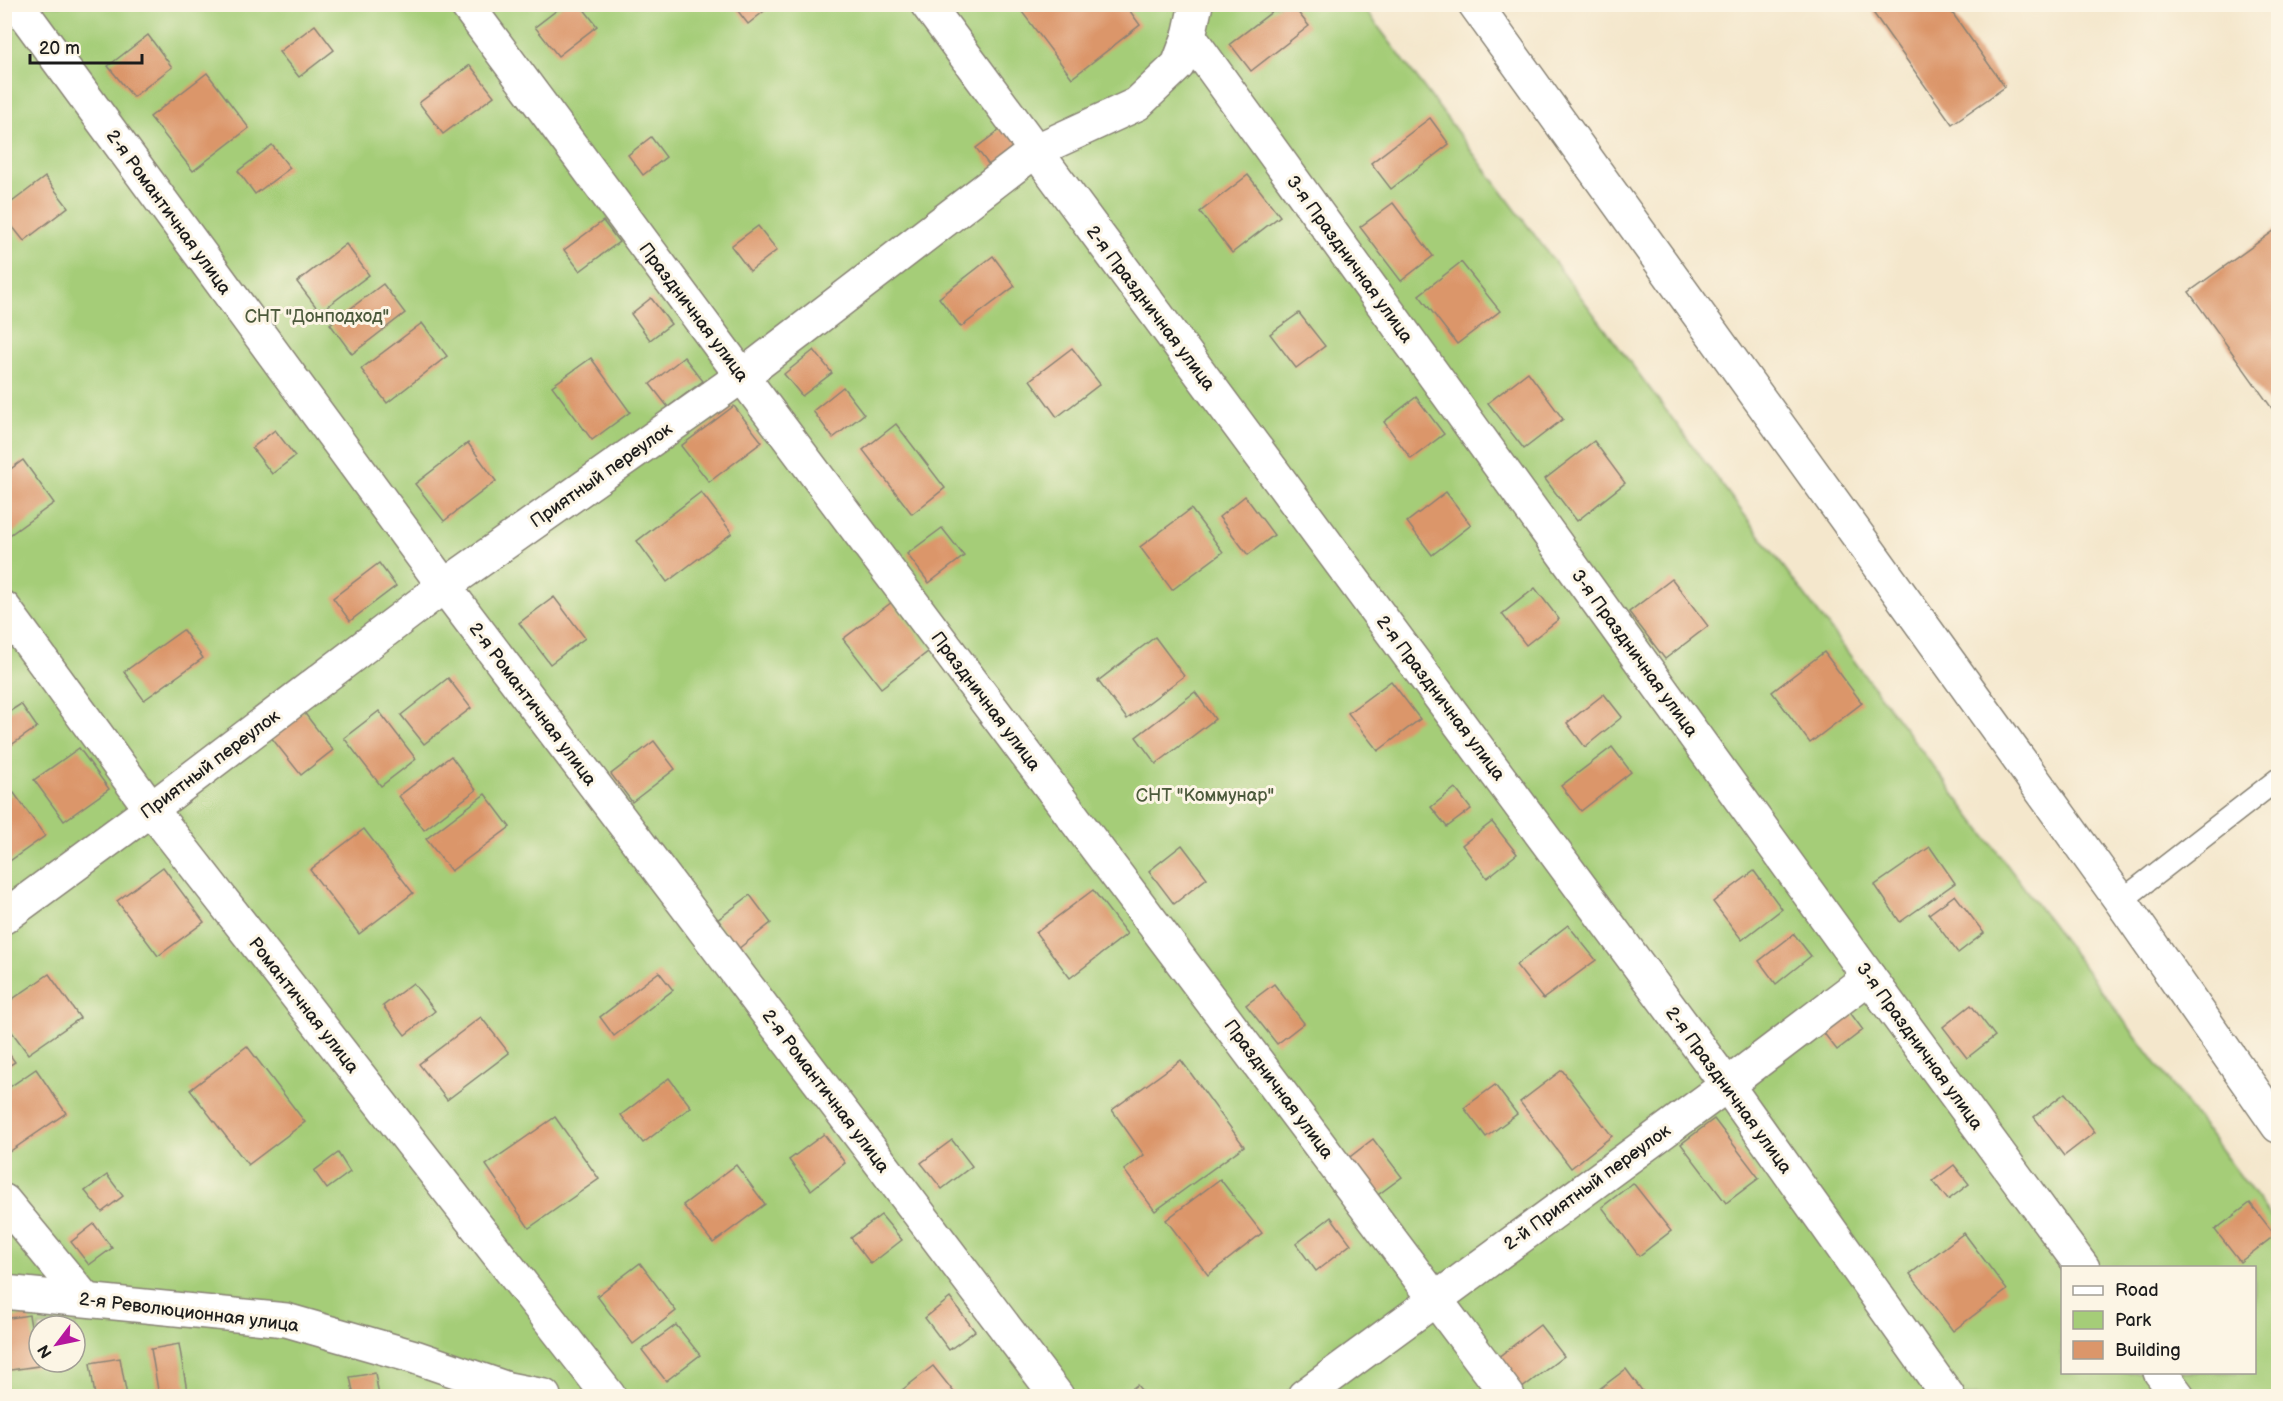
<svg xmlns="http://www.w3.org/2000/svg" width="2283" height="1401" font-family="'Balsamiq Sans',sans-serif">
	<style>
		.green { fill: #a5cd78; stroke: #60744a; stroke-width: 1.5; fill-rule: evenodd }
		.building { fill: #db966a }
		.lines { fill: none; stroke-linecap: round; stroke-linejoin: round }
		.service-casing { stroke: #888274; stroke-width: 24 }
		.minor-casing { stroke: #888274; stroke-width: 36 }
		.service { stroke: #fff; stroke-width: 21 }
		.minor { stroke: #fff; stroke-width: 33 }
		.labels { text-anchor: middle; stroke-width: 6; stroke-linejoin: round; paint-order: stroke }
		.street-label { font-size: 18px; fill: #1c1c1c; stroke: #fcf5e5 }
		.park-label { font-size: 18px; fill: #4c5a3c; stroke: #fcf5e5 }
	</style>
	<rect width="100%" height="100%" fill="#fcf5e5"/>
	<filter id="ink" filterUnits="userSpaceOnUse"><feTurbulence type="fractalNoise" baseFrequency=".0167" numOctaves="2"/><feDisplacementMap in="SourceGraphic" scale="12" xChannelSelector="R" yChannelSelector="G"/><feConvolveMatrix kernelMatrix="1 2 1 2 8 2 1 2 1" color-interpolation-filters="sRGB"/></filter>
	<filter id="wash" filterUnits="userSpaceOnUse"><feTurbulence type="fractalNoise" baseFrequency=".008" numOctaves="4" result="noise"/><feDisplacementMap in="SourceGraphic" scale="24" xChannelSelector="R" yChannelSelector="G"/><feGaussianBlur stdDeviation="1.35" result="paint"/><feColorMatrix in="noise" values="0 0 0 0 0 0 0 0 0 0 0 0 0 0 0 0 0 1.4 0 .05"/><feComposite in="paint" operator="in"/></filter>
	<g filter="url(#wash)">
		<rect width="100%" height="100%" fill="#f4e7cc"/>
		<!-- green -->
		<path class="green" d="M5 5H1362L2278 1226V1396H5ZM2062 1268H2254V1372H2062ZM39 1326H75V1362H39Z"/>
		<g id="blocks">
			<!-- building -->
			<g class="building">
				<polygon points="565,4 580,4 597,26 558,56 535,27"/>
				<polygon points="736,4 773,4 748,24 734,6"/>
				<polygon points="1032,4 1125,4 1140,25 1072,78 1022,12"/>
				<polygon points="1867,4 1946,4 2005,87 1952,124"/>
				<polygon points="1281,5 1292,5 1309,26 1251,71 1230,44"/>
				<polygon points="315,25 334,50 299,77 279,52"/>
				<polygon points="148,35 172,67 133,97 108,66"/>
				<polygon points="470,65 494,96 443,134 419,103"/>
				<polygon points="207,73 249,128 193,171 150,117"/>
				<polygon points="1430,118 1449,144 1391,189 1371,163"/>
				<polygon points="1006,125 1023,146 992,169 976,148"/>
				<polygon points="651,137 666,157 643,175 628,155"/>
				<polygon points="272,145 290,168 255,194 238,171"/>
				<polygon points="1248,175 1280,216 1232,253 1200,212"/>
				<polygon points="45,177 68,207 24,241 4,216 4,208"/>
				<polygon points="1393,203 1433,256 1401,281 1360,227"/>
				<polygon points="603,221 619,242 580,271 564,250"/>
				<polygon points="758,226 777,250 750,271 731,246"/>
				<polygon points="2278,228 2278,417 2189,292"/>
				<polygon points="346,244 369,275 320,312 297,282"/>
				<polygon points="993,256 1015,286 961,327 939,298"/>
				<polygon points="1461,262 1500,311 1457,344 1419,295"/>
				<polygon points="383,284 405,313 352,354 330,324"/>
				<polygon points="651,298 671,324 650,340 631,314"/>
				<polygon points="1299,313 1325,346 1296,368 1270,334"/>
				<polygon points="422,323 447,356 387,403 361,369"/>
				<polygon points="1072,348 1100,384 1057,417 1030,380"/>
				<polygon points="814,350 832,373 802,396 784,374"/>
				<polygon points="684,357 703,381 668,407 650,384"/>
				<polygon points="591,358 630,412 592,440 552,386"/>
				<polygon points="1528,372 1563,419 1524,449 1488,403"/>
				<polygon points="843,387 864,414 833,438 813,411"/>
				<polygon points="1416,397 1444,434 1411,459 1384,422"/>
				<polygon points="734,406 762,442 709,482 681,446"/>
				<polygon points="896,424 945,488 912,514 863,450"/>
				<polygon points="275,430 295,456 272,474 252,448"/>
				<polygon points="1594,441 1625,483 1577,521 1545,479"/>
				<polygon points="468,443 496,481 444,521 415,484"/>
				<polygon points="23,460 54,503 4,539 4,474"/>
				<polygon points="701,492 732,533 667,582 637,541"/>
				<polygon points="1446,492 1471,525 1432,555 1407,522"/>
				<polygon points="1245,496 1274,535 1248,555 1219,517"/>
				<polygon points="1191,509 1223,552 1172,590 1140,547"/>
				<polygon points="942,528 964,556 929,583 907,554"/>
				<polygon points="379,563 396,586 350,621 333,598"/>
				<polygon points="1672,579 1708,626 1665,659 1629,612"/>
				<polygon points="1535,588 1559,619 1526,645 1502,614"/>
				<polygon points="554,597 585,638 550,664 519,623"/>
				<polygon points="892,602 929,651 881,688 843,639"/>
				<polygon points="183,630 203,658 144,700 124,672"/>
				<polygon points="1155,637 1184,676 1127,719 1098,681"/>
				<polygon points="1824,652 1862,703 1810,743 1772,692"/>
				<polygon points="448,678 471,708 424,744 401,715"/>
				<polygon points="1391,681 1420,719 1378,751 1348,713"/>
				<polygon points="1195,692 1215,719 1156,764 1136,737"/>
				<polygon points="1604,694 1622,717 1585,747 1567,723"/>
				<polygon points="21,704 37,727 4,750 4,715"/>
				<polygon points="303,711 333,750 301,775 270,736"/>
				<polygon points="379,711 416,759 381,786 344,738"/>
				<polygon points="654,741 675,769 632,802 611,774"/>
				<polygon points="1612,747 1631,772 1581,811 1561,786"/>
				<polygon points="79,748 109,789 64,821 34,780"/>
				<polygon points="451,756 476,790 424,830 399,796"/>
				<polygon points="1455,788 1471,809 1447,827 1431,807"/>
				<polygon points="14,793 45,836 4,865 4,800"/>
				<polygon points="485,794 510,827 451,871 426,839"/>
				<polygon points="1492,822 1517,854 1487,878 1462,845"/>
				<polygon points="364,829 413,893 359,934 310,870"/>
				<polygon points="1182,845 1207,878 1174,904 1149,871"/>
				<polygon points="1930,847 1955,883 1900,922 1875,885"/>
				<polygon points="163,867 204,922 158,956 117,901"/>
				<polygon points="1754,871 1782,909 1742,940 1713,902"/>
				<polygon points="1093,890 1127,934 1070,978 1036,933"/>
				<polygon points="750,895 771,923 738,949 716,921"/>
				<polygon points="1955,895 1984,933 1958,953 1929,914"/>
				<polygon points="1568,925 1596,960 1543,999 1516,965"/>
				<polygon points="1794,934 1811,956 1776,984 1759,961"/>
				<polygon points="659,972 673,990 614,1036 600,1017"/>
				<polygon points="49,974 80,1018 28,1054 4,1021 4,1005"/>
				<polygon points="413,983 435,1011 405,1035 383,1006"/>
				<polygon points="1274,984 1304,1023 1277,1044 1246,1005"/>
				<polygon points="1971,1005 1995,1036 1967,1058 1943,1027"/>
				<polygon points="1849,1011 1863,1030 1837,1050 1823,1032"/>
				<polygon points="481,1017 509,1053 447,1100 419,1064"/>
				<polygon points="247,1046 305,1122 248,1165 190,1090"/>
				<polygon points="4,1047 15,1062 4,1069"/>
				<polygon points="1181,1060 1244,1146 1155,1211 1124,1170 1144,1155 1112,1110"/>
				<polygon points="36,1069 66,1113 9,1152 4,1145 4,1091"/>
				<polygon points="1562,1070 1612,1136 1571,1168 1520,1102"/>
				<polygon points="669,1078 691,1107 643,1143 621,1115"/>
				<polygon points="1495,1085 1517,1114 1486,1137 1464,1108"/>
				<polygon points="2065,1093 2095,1132 2064,1156 2034,1117"/>
				<polygon points="555,1117 599,1179 529,1228 486,1165"/>
				<polygon points="1714,1119 1759,1178 1726,1203 1681,1144"/>
				<polygon points="824,1134 845,1163 811,1190 789,1160"/>
				<polygon points="1373,1139 1402,1177 1375,1197 1346,1160"/>
				<polygon points="952,1140 972,1166 942,1189 921,1163"/>
				<polygon points="338,1153 350,1172 327,1189 314,1171"/>
				<polygon points="736,1165 765,1204 713,1243 683,1205"/>
				<polygon points="1954,1165 1969,1184 1948,1200 1933,1181"/>
				<polygon points="107,1175 123,1196 102,1212 85,1191"/>
				<polygon points="1220,1179 1262,1233 1208,1275 1166,1220"/>
				<polygon points="1633,1183 1671,1231 1639,1256 1602,1207"/>
				<polygon points="2250,1203 2275,1235 2240,1262 2215,1230"/>
				<polygon points="881,1215 902,1240 871,1264 851,1238"/>
				<polygon points="1331,1217 1351,1244 1316,1271 1296,1244"/>
				<polygon points="94,1224 112,1248 89,1265 71,1242"/>
				<polygon points="1964,1233 2007,1290 1953,1331 1910,1274"/>
				<polygon points="640,1263 676,1311 633,1344 597,1296"/>
				<polygon points="950,1298 975,1331 949,1350 925,1318"/>
				<polygon points="29,1315 38,1366 4,1371 4,1319"/>
				<polygon points="676,1325 700,1355 666,1381 642,1350"/>
				<polygon points="1540,1325 1564,1356 1521,1389 1497,1358"/>
				<polygon points="179,1344 187,1391 159,1396 151,1349"/>
				<polygon points="120,1358 127,1396 95,1396 90,1363"/>
				<polygon points="933,1366 957,1396 907,1396 902,1390"/>
				<polygon points="1626,1369 1646,1396 1590,1396"/>
				<polygon points="375,1373 379,1396 354,1396 350,1377"/>
				<polygon points="1137,1385 1146,1396 1122,1396"/>
			</g>
		</g>
	</g>
	<g filter="url(#ink)">
		<use href="#blocks" fill-opacity="0" stroke="#888274" stroke-width="1.5"/>
		<g class="lines">
			<defs>
				<polyline id="service" points="2121,901 2278,779"/>
				<g id="minor">
					<polyline points="17,4 444,586 1057,1396"/>
					<polyline points="466,4 742,376 1508,1396"/>
					<polyline points="927,4 1727,1085 1948,1396"/>
					<polyline points="1475,4 2121,901 2278,1126"/>
					<polyline points="1189,36 1869,977 2083,1268"/>
					<polyline points="4,608 151,809 609,1396"/>
					<polyline points="4,917 151,809 444,586 742,376 1035,151 1137,104 1178,65 1189,36 1196,4"/>
					<polyline points="4,1201 85,1299"/>
					<polyline points="4,1292 286,1320 415,1357 508,1389 544,1396"/>
					<polyline points="2160,1372 2178,1396"/>
					<polyline points="1304,1396 1727,1085 1869,977"/>
				</g>
			</defs>
			<!-- service casing -->
			<use href="#service" class="service-casing"/>
			<!-- minor casing -->
			<use href="#minor" class="minor-casing"/>
			<!-- service -->
			<use href="#service" class="service"/>
			<!-- minor -->
			<use href="#minor" class="minor"/>
		</g>
	</g>
	<g class="labels">
		<!-- street labels -->
		<g class="street-label">
			<text transform="translate(169 212) rotate(54)" y="6">2-я Романтичная улица</text>
			<text transform="translate(1350 259) rotate(54)" y="6">3-я Праздничная улица</text>
			<text transform="translate(1151 308) rotate(53)" y="6">2-я Праздничная улица</text>
			<text transform="translate(694 312) rotate(53)" y="6">Праздничная улица</text>
			<text transform="translate(601 475) rotate(-35)" y="6">Приятный переулок</text>
			<text transform="translate(1635 653) rotate(54)" y="6">3-я Праздничная улица</text>
			<text transform="translate(1441 698) rotate(53)" y="6">2-я Праздничная улица</text>
			<text transform="translate(986 701) rotate(53)" y="6">Праздничная улица</text>
			<text transform="translate(533 704) rotate(53)" y="6">2-я Романтичная улица</text>
			<text transform="translate(210 764) rotate(-37)" y="6">Приятный переулок</text>
			<text transform="translate(304 1005) rotate(52)" y="6">Романтичная улица</text>
			<text transform="translate(1920 1046) rotate(54)" y="6">3-я Праздничная улица</text>
			<text transform="translate(1279 1089) rotate(53)" y="6">Праздничная улица</text>
			<text transform="translate(1729 1090) rotate(54)" y="6">2-я Праздничная улица</text>
			<text transform="translate(826 1091) rotate(53)" y="6">2-я Романтичная улица</text>
			<text transform="translate(1587 1187) rotate(-36)" y="6">2-й Приятный переулок</text>
			<text transform="translate(189 1312) rotate(7)" y="6">2-я Революционная улица</text>
		</g>
		<!-- park labels -->
		<g class="park-label">
			<text x="317" y="322">СНТ "Донподход"</text>
			<text x="1205" y="801">СНТ "Коммунар"</text>
		</g>
	</g>
	<!-- margin -->
	<rect width="2283" height="1401" fill="none" stroke="#fcf5e5" stroke-width="24"/>
	<!-- legend -->
	<rect x="2061" y="1266" width="195" height="108" fill="#fcf5e5" stroke="#a29e95" stroke-width="1.5"/>
	<rect x="2073" y="1286" width="30" height="9" fill="#ffffff" stroke="#a29e95" stroke-width="1.5"/>
	<text x="2115" y="1296" font-size="18" fill="#1c1c1c">Road</text>
	<rect x="2073" y="1311" width="30" height="18" fill="#a5cd78" stroke="#a29e95" stroke-width="1.5"/>
	<text x="2115" y="1326" font-size="18" fill="#1c1c1c">Park</text>
	<rect x="2073" y="1341" width="30" height="18" fill="#db966a" stroke="#a29e95" stroke-width="1.5"/>
	<text x="2115" y="1356" font-size="18" fill="#1c1c1c">Building</text>
	<!-- north arrow -->
	<g transform="translate(57 1344) rotate(238)"><circle r="28" fill="#fcf5e5" stroke="#a29e95" stroke-width="1.5"/>
	<path d="M0-4.5L10 22L0 15L-10 22Z" fill="#b5179e"/>
	<text y="-9" font-size="16" font-weight="bold" text-anchor="middle" fill="#1c1c1c">N</text>
	</g>
	<!-- scale -->
	<path d="M30 54v9h112v-9" fill="none" stroke="#1c1c1c" stroke-width="3"/>
	<text x="39" y="54" font-size="18" fill="#1c1c1c" stroke="#fcf5e5" stroke-width="4.5" paint-order="stroke">20 m</text>
</svg>
